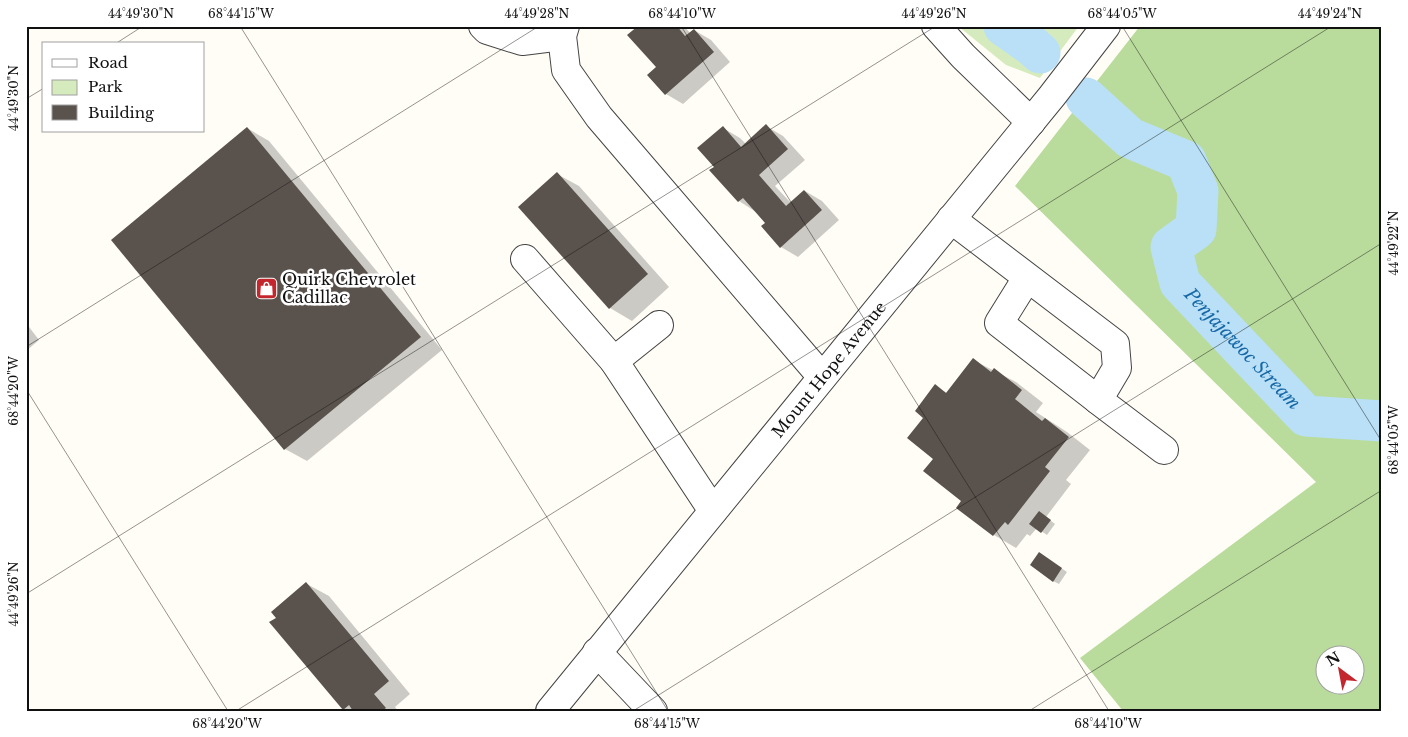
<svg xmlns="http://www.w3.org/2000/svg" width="1408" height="737" font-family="'Libre Baskerville',serif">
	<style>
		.green { fill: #d5ebbd }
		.forest { fill: #b9dc9c; fill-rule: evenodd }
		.shadow { fill: #0003 }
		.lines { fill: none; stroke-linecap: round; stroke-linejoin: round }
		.river { stroke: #b9e0f7; stroke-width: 41 }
		.building { fill: #5a524d }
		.minor-casing { stroke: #444; stroke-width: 30 }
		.minor { stroke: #fff; stroke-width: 28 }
		.ticks { fill: none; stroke: #111; stroke-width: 1; stroke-opacity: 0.45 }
		.labels { text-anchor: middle; stroke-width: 5; stroke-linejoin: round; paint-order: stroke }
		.poi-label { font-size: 16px; fill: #111; stroke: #fff; text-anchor: start }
		.street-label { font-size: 16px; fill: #111; stroke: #fff }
		.water-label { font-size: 18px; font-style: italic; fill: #1768a6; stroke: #fff }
		.neatline { fill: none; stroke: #111; stroke-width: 2 }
		.ticks-label { font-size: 12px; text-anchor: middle; fill: #111 }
	</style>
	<rect width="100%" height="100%" fill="#fffdf5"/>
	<!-- green -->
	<polygon class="green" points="958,26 1079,26 1040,78 1006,65"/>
	<!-- forest -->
	<path class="forest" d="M1140 26H1382V711H1123L1080 658 1316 482 1015 186ZM1326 654H1356V684H1326Z"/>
	<!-- shadow -->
	<g class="shadow">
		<polygon points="639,26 684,26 690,33 694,30 711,40 730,62 683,104 666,94 657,67"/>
		<polygon points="766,126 783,136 805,160 775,186 791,203 805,191 822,201 839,220 798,257 781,247 766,223 756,212 739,201 715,167 723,128 740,138 746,144"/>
		<polygon points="247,128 269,141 442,350 307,461 285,449"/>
		<polygon points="557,174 579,186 669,287 632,321 610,308"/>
		<polygon points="26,323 39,340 26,351"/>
		<polygon points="973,360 1016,382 1043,403 1036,412 1067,432 1090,450 1066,480 1071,484 1046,517 1055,524 1047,535 1037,528 1030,536 1027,534 1016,548 994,535 958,508 963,501 935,458 925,417 935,386 947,393"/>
		<polygon points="1045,557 1067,572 1059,584 1053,581"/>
		<polygon points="307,584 329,596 410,694 395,707 398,711 346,711 343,709 277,618"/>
	</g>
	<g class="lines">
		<!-- river -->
		<g class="river">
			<polyline points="1004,26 1031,45 1040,53"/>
			<path id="s1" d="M1086 98 1130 138 1186 161 1198 191 1196 229 1171 247 1180 283 1306 416 1382 421"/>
		</g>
	</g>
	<!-- building -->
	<g class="building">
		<polygon points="638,26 677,26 685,36 694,29 714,52 665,95 647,75 656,67 627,35"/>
		<polygon points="766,124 788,149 759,175 786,206 804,190 822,210 780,248 761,226 765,223 743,198 738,202 709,170 714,167 697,148 723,126 741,147"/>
		<polygon points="247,127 421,337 284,450 111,240"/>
		<polygon points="557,172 648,274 609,309 518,207"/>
		<polygon points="973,358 991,372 994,368 1022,390 1015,399 1042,421 1045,418 1069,437 1045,467 1050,471 1008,525 1005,522 993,536 956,508 961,501 923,471 933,459 907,438 923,418 915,411 935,384 946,393"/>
		<polygon points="1039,511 1051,520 1041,533 1029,524"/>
		<polygon points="1039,552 1062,568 1053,582 1030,565"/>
		<polygon points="306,582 389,681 374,694 386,708 382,711 353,711 349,705 343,710 269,622 276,618 271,612"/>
	</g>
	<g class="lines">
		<defs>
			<g id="minor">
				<polyline points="483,26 487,30 522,41 562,36"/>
				<polyline points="565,26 562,36 566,70 599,117 822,377"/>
				<polyline points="936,26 963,56 1031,122"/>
				<polyline points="951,219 1115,344 1117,368 1098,400 1164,450"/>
				<polyline points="525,259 614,361"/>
				<polyline points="1027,278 999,323 1098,400"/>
				<polyline points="659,325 614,361 713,511"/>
				<polyline points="597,652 653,711"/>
				<path id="s2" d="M550 711 1052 96 1106 26"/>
			</g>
		</defs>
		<!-- minor casing -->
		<use href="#minor" class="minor-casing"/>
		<!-- minor -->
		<use href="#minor" class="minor"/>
	</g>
	<!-- ticks -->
	<path class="ticks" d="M240 26 668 711M681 26 1109 711M1122 26 1382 442M115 44 143 26M26 99 44 88M26 347 539 26M26 389 228 711M26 594 936 26M236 711 1332 26M633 711 1382 243M1029 711 1382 490"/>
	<!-- icons -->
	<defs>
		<symbol id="shop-square" viewBox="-11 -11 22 22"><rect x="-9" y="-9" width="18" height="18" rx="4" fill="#c4262e" stroke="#fff"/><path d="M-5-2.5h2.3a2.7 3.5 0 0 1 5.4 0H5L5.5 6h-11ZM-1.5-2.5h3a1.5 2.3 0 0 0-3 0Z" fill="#fff"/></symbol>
	</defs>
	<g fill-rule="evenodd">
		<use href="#shop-square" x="254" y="276" width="25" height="25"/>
	</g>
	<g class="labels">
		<!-- poi labels -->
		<g class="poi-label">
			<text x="282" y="285">Quirk Chevrolet<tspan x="282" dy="18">Cadillac</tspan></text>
		</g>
		<!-- street labels -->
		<g class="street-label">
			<text dy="6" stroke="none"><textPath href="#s2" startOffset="441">Mount Hope Avenue</textPath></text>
		</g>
		<!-- water labels -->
		<g class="water-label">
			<text dy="6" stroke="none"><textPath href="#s1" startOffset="349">Penjajawoc Stream</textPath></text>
		</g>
	</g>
	<!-- border -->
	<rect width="1408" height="737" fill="none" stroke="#ffffff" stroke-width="55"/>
	<!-- legend -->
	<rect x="42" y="42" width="162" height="90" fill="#ffffff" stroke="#a0a0a0"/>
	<rect x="52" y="59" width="25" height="8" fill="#ffffff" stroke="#a0a0a0"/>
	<text x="88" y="68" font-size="15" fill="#111111">Road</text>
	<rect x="52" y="80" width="25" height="15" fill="#d5ebbd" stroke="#a0a0a0"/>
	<text x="88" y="92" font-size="15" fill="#111111">Park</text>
	<rect x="52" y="105" width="25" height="15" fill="#5a524d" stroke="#a0a0a0"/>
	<text x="88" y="118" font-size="15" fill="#111111">Building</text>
	<!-- north arrow -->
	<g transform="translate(1340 670) rotate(328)"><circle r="24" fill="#ffffff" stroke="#a0a0a0"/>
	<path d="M0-4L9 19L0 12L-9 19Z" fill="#c4262e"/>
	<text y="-8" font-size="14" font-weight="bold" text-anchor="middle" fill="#111111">N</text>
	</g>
	<rect x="28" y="28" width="1352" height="682" class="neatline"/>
	<g class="ticks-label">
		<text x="141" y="18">44°49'30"N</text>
		<text x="241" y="18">68°44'15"W</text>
		<text x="537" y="18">44°49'28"N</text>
		<text x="682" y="18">68°44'10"W</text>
		<text x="934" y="18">44°49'26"N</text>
		<text x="1122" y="18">68°44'05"W</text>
		<text x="1330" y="18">44°49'24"N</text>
		<text transform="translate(14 98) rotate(-90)" y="4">44°49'30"N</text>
		<text transform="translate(1394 243) rotate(-90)" y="4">44°49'22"N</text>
		<text transform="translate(14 391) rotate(-90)" y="4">68°44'20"W</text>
		<text transform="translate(1394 440) rotate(-90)" y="4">68°44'05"W</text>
		<text transform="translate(14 594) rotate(-90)" y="4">44°49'26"N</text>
		<text x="227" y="728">68°44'20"W</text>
		<text x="667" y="728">68°44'15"W</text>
		<text x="1108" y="728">68°44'10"W</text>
	</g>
</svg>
